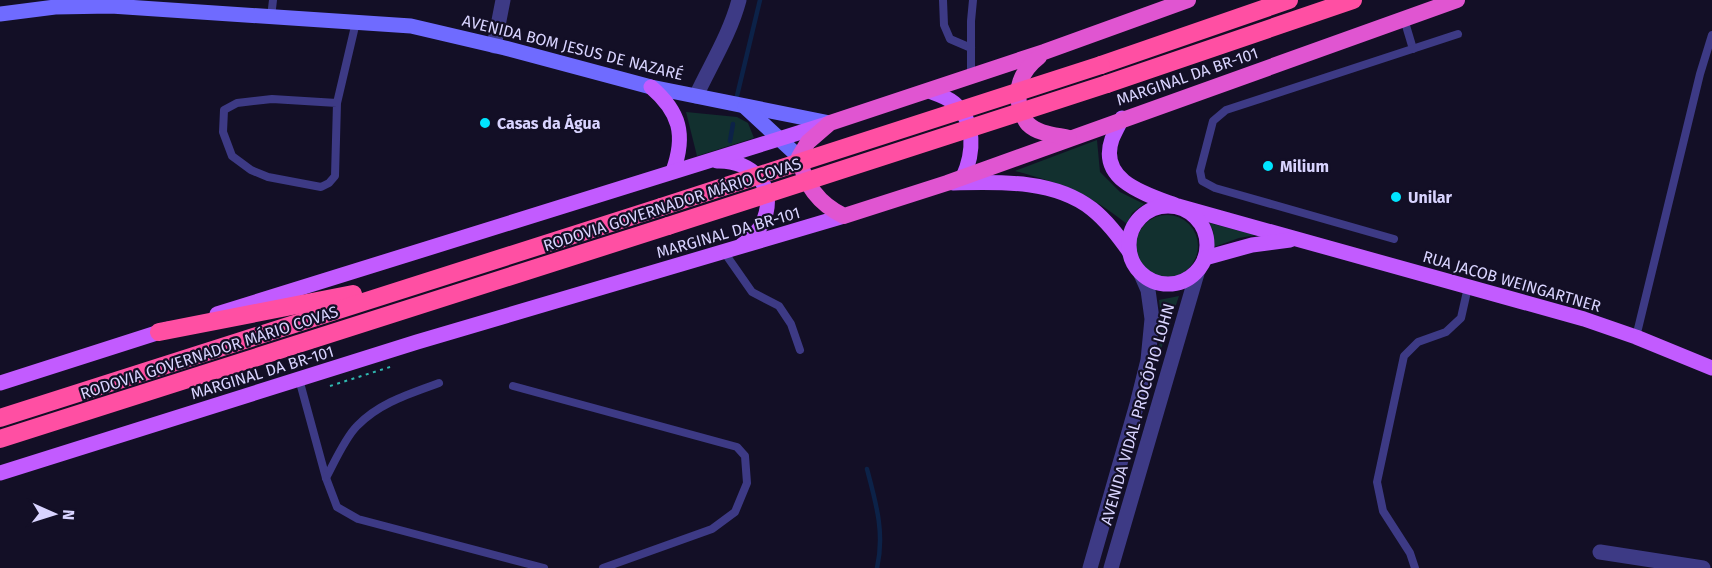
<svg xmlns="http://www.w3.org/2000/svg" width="1712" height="568" font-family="'Fira Sans',sans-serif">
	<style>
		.green { fill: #12302f }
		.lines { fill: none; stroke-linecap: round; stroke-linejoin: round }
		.stream { stroke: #0c2248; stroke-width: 4.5 }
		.path { stroke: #2fb8b0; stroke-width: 2; stroke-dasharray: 3 4.5; stroke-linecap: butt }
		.service { stroke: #3d3a85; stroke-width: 8 }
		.minor { stroke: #3d3a85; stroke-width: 15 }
		.tertiary { stroke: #3d3a85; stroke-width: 15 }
		.secondary { stroke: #6f6bff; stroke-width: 15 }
		.primary { stroke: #c25bff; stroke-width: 15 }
		.trunk { stroke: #e055d1; stroke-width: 16 }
		.motorway { stroke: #ff4fa3; stroke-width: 18 }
		.motorway-bridge { stroke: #ff4fa3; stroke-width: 18 }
		.poi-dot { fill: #00e5ff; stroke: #130f26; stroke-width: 2 }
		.labels { text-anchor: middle; stroke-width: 4.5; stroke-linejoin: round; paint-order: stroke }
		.street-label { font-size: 16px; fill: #d9d4ff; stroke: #130f26 }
		.poi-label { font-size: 16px; font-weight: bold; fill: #d9d4ff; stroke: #130f26; text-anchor: start }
	</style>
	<rect width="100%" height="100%" fill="#130f26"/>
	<!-- green -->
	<g class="green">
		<polygon points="686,112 737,117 748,123 754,138 697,156"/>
		<path d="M1097 140 1100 172 1120 192 1144 204 1132 213 1127 224C1088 193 1063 184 1015 171Z"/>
		<circle cx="1167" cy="246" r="31"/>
		<polygon points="1209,223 1256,235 1239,238 1214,247 1213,230"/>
		<polygon points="1179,296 1157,361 1162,326 1159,300"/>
	</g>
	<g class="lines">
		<!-- stream -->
		<g class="stream">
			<polyline points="736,100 760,0"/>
			<polyline points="730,141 733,124"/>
			<path d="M867 469C876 503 885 533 877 568"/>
		</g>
		<!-- path -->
		<polyline class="path" points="330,386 393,366"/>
		<!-- service -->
		<g class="service">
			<polyline points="943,0 944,25 950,39 971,48"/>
			<polyline points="271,17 273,0"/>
			<polyline points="1404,19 1413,49"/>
			<polyline points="971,76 971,21 973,0"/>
			<polyline points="337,103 272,99 237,103 224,110 223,132 232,156 251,170 268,177 321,187 329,183 335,176 337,103 356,22"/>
			<polyline points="1394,239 1215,188 1202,181 1200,171 1213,121 1226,110 1458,34"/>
			<polyline points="724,252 752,292 779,306 791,324 800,350"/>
			<polyline points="1636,337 1700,74 1712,35"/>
			<polyline points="299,379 326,478 337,507 358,519 544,568"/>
			<polyline points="513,386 737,447 745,456 747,483 735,512 712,529 603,568"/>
			<path d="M326 478C334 463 345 438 357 426 379 403 409 394 439 383"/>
			<polyline points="1415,568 1410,553 1383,511 1377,482 1404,356 1418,342 1446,332 1461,318 1468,287"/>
		</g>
		<!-- minor -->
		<g class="minor">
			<polyline points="494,46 503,0"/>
			<path d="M696 96C711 64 730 34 739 0"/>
			<polyline points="1600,552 1703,568"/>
		</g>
		<!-- tertiary -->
		<g class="tertiary">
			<polyline points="1090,568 1137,404 1148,360 1152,319 1148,290 1141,274"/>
			<polyline points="1111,568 1198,270"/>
		</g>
		<!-- secondary -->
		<g class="secondary">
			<polyline points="0,14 55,7 111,6 411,26 505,48 651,87 830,123"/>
			<polyline points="745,107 799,157"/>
		</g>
		<!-- primary -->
		<g class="primary">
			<path d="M651 87C680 112 686 135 673 171"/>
			<path d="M929 91C937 94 947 97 954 103 976 122 974 153 963 177"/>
			<path d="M1122 118C1119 125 1115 132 1112 139 1097 182 1149 195 1178 206L1584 319 1636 337 1712 368"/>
			<path d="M717 161C754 160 779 188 762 224 758 232 749 239 742 245"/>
			<path d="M953 183C998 182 1054 179 1092 209 1107 221 1118 236 1129 251"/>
			<circle cx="1168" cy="245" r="39"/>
			<polyline points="1205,258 1252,245 1290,240"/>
			<polyline points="217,314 827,124"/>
			<polyline points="0,383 169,329"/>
			<polyline points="0,473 417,342 844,216"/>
		</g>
		<!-- trunk -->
		<g class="trunk">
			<path d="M1188 0 1044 52 830 123 808 142 799 157C804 184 819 204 844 216L947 183 1457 0"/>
			<path d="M1039 57C1022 70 1012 91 1022 111 1023 115 1025 121 1028 124 1038 134 1056 135 1069 138"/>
		</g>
		<!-- motorway -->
		<g class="motorway">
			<polyline points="1101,65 1289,0"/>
			<polyline points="1107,84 1353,0"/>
			<polyline points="159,332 353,294"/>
			<polyline points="0,418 661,207"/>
			<polyline points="0,439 668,226"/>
		</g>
		<!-- motorway-bridge -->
		<g class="motorway-bridge">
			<polyline points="661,207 1101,65"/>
			<polyline points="668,226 1107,84"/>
		</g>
	</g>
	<!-- markers -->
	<g class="poi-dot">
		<circle cx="485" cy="123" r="6"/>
		<circle cx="1268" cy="166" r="6"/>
		<circle cx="1396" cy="197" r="6"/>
	</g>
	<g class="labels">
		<!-- street labels -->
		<g class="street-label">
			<text transform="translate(573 47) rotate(14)" y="6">AVENIDA BOM JESUS DE NAZARÉ</text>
			<text transform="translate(1187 76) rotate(-19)" y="6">MARGINAL DA BR-101</text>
			<text transform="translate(672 204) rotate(-18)" y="6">RODOVIA GOVERNADOR MÁRIO COVAS</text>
			<text transform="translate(728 232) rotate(-16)" y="6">MARGINAL DA BR-101</text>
			<text transform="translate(1512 281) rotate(16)" y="6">RUA JACOB WEINGARTNER</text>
			<text transform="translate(209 352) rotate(-18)" y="6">RODOVIA GOVERNADOR MÁRIO COVAS</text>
			<text transform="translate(262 372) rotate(-17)" y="6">MARGINAL DA BR-101</text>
			<text transform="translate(1137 414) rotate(-74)" y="6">AVENIDA VIDAL PROCÓPIO LOHN</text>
		</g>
		<!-- poi labels -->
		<g class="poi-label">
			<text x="497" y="129">Casas da Água</text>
			<text x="1280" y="172">Milium</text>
			<text x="1408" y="203">Unilar</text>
		</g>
	</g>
	<!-- north arrow -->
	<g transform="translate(54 514) rotate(93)" stroke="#130f26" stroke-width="4.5" paint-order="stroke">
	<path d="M0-4.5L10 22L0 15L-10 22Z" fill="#d9d4ff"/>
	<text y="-9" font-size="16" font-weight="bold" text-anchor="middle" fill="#d9d4ff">N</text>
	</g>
</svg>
